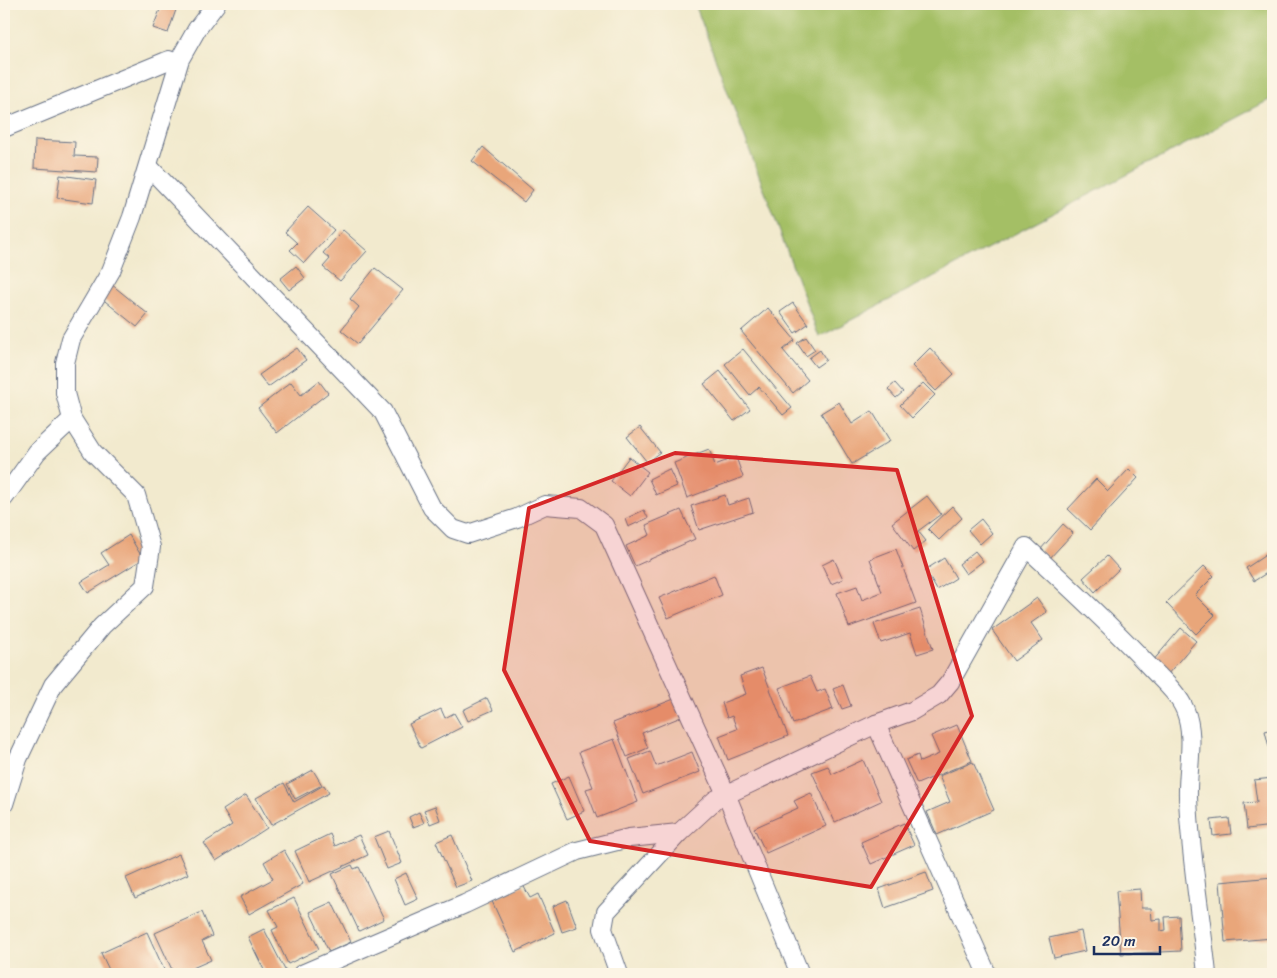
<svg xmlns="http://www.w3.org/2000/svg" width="1277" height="978" font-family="Sriracha,sans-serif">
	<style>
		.green { fill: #a4bf65; stroke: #607762 }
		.building { fill: #e9a67a }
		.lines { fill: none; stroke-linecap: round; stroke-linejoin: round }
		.minor-casing { stroke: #667085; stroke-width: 20 }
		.minor { stroke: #fff; stroke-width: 18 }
		.marked { fill: #d62828; fill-opacity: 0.2; stroke: #d62828; stroke-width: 4; stroke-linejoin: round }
	</style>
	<rect width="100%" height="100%" fill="#fcf5e5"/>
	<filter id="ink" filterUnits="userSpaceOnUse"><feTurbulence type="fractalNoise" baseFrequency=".02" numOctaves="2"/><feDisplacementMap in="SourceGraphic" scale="10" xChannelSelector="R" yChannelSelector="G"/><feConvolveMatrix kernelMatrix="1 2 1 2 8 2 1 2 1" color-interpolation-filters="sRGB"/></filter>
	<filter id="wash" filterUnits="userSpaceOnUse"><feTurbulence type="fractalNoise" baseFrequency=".0096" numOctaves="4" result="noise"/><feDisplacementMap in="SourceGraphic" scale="20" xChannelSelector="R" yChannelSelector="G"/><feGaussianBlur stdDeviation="1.12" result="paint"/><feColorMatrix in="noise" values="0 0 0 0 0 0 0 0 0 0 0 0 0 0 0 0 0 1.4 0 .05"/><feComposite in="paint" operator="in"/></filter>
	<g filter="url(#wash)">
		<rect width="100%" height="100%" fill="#f2eace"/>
		<!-- green -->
		<polygon class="green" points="695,4 1273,4 1273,98 819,337"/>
		<g id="blocks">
			<!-- building -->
			<g class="building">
				<polygon points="162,4 178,4 168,33 153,28"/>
				<polygon points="35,140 75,142 74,156 98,157 97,172 34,168"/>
				<polygon points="483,147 533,190 524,202 472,161"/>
				<polygon points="60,175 96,180 93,203 57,198"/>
				<polygon points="308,207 334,230 304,263 290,250 297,243 285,232"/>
				<polygon points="343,230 367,251 340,281 323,267 330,259 323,253"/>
				<polygon points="296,266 305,278 289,290 280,279"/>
				<polygon points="375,268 403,290 358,344 341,330 359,307 350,299"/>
				<polygon points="111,284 148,314 137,327 100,297"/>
				<polygon points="793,303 808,324 795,333 780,312"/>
				<polygon points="768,308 795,340 783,350 808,380 793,393 741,331"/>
				<polygon points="806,337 815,350 806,356 797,343"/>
				<polygon points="297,348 306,360 268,387 259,375"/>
				<polygon points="930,348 954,374 936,391 912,366"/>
				<polygon points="743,349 792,408 783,415 759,387 750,395 725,364"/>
				<polygon points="820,350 826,360 816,367 809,358"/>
				<polygon points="720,371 750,409 734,421 704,384"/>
				<polygon points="319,381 328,393 277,433 258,408 291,382 301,395"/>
				<polygon points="895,383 903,392 896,398 888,389"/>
				<polygon points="923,383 935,395 912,418 900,405"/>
				<polygon points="839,402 852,424 872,411 890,441 852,464 821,413"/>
				<polygon points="640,427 660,452 647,462 627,437"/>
				<polygon points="709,449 715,465 736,457 743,477 687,498 674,463"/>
				<polygon points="629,457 648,472 630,496 611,481"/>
				<polygon points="669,469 677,486 656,495 649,479"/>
				<polygon points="1129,469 1138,478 1090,530 1068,509 1096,479 1108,491"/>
				<polygon points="725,495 728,505 749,498 753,512 699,530 691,506"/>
				<polygon points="927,496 941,514 918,531 926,541 913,551 892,523"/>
				<polygon points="952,506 962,518 939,540 928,529"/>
				<polygon points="644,510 648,518 628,527 625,519"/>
				<polygon points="681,510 695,539 635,566 626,546 650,535 646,525"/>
				<polygon points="981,519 992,533 980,544 968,530"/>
				<polygon points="1063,524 1073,533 1049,559 1040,550"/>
				<polygon points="129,535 143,559 88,593 81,582 109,565 101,553"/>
				<polygon points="896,549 916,603 849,627 837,593 857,586 862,600 882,592 870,559"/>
				<polygon points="1273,550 1273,569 1254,581 1246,568"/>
				<polygon points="975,551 983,561 966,574 959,564"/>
				<polygon points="1107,556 1119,569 1095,592 1083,578"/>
				<polygon points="944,558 956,578 937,590 925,570"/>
				<polygon points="834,559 843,579 831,584 822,565"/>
				<polygon points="1204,566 1214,576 1195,595 1215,615 1196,634 1166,603"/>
				<polygon points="714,575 722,595 668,618 659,598"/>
				<polygon points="1037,598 1047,612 1031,623 1043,640 1014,661 992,630"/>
				<polygon points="920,609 933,649 917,654 910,633 881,643 874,624"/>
				<polygon points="1181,628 1196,641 1167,675 1152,662"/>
				<polygon points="762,668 788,736 728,760 719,736 737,729 732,716 727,718 722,703 746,694 740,676"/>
				<polygon points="810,676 817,692 825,689 833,709 793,724 779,688"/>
				<polygon points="843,685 851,706 842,709 833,689"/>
				<polygon points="487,698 493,710 468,721 463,710"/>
				<polygon points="674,699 681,717 642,733 648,748 627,757 613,723"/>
				<polygon points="441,709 445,718 454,713 462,727 421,748 409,724"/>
				<polygon points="957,725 972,761 917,784 906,760 918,755 920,762 939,754 931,736"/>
				<polygon points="1273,729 1273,746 1269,747 1265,731"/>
				<polygon points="614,739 638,802 597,818 586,789 593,787 579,752"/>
				<polygon points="650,751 656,766 692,752 700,772 643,794 629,759"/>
				<polygon points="863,760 881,801 835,822 812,772 828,766 832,774"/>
				<polygon points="973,762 994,810 937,835 927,812 950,802 939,776"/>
				<polygon points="313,770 322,785 295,799 287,784"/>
				<polygon points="569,776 584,811 567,819 551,784"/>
				<polygon points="1273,778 1273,826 1247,829 1244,803 1257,802 1254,780"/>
				<polygon points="284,783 294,802 324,785 329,793 271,825 256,798"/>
				<polygon points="811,793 826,826 766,853 754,828 798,808 794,801"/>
				<polygon points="246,795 267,828 216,861 204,843 232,825 223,810"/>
				<polygon points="435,806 440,820 430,824 424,810"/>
				<polygon points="419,812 424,823 413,827 409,817"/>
				<polygon points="1229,818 1231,834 1213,836 1211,820"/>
				<polygon points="904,823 914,845 871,864 861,842"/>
				<polygon points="389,831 402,863 387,869 374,837"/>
				<polygon points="330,834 335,846 359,835 368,855 309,882 295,851"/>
				<polygon points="452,835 472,881 456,887 436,842"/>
				<polygon points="284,850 303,884 249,914 240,897 273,879 264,862"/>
				<polygon points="179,854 188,874 135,898 126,878"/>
				<polygon points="352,865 354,869 359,867 384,919 359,931 332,874"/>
				<polygon points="926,872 933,891 885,908 879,889"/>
				<polygon points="406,873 418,899 405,905 394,879"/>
				<polygon points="1273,877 1273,938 1225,942 1220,882"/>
				<polygon points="523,885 530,898 538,894 555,933 515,952 491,899"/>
				<polygon points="1140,889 1141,908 1151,908 1152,920 1161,919 1161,931 1166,930 1165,917 1179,916 1181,951 1121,954 1116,891"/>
				<polygon points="294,898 319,949 288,964 272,930 278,927 269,910"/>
				<polygon points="567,900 577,927 562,932 553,906"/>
				<polygon points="332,902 351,942 329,952 310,912"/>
				<polygon points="202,912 212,936 202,941 211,960 179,974 174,974 155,933"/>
				<polygon points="264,929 287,974 266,974 248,937"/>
				<polygon points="1081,931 1085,951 1054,958 1049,938"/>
				<polygon points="147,932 166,974 111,974 101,953"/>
			</g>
		</g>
	</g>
	<g filter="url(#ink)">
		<use href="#blocks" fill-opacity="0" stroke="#667085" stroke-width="1"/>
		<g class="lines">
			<defs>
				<g id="minor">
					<polyline points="4,128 169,60"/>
					<polyline points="148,166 383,412 432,508 453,529 468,534 517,518 545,505 581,508 604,525 726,794 800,974"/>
					<polyline points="4,498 37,452 72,419"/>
					<polyline points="876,724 987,974"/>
					<polyline points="4,804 18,759 53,685 102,626 145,586 151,547 136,495 93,452 72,419 65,393 65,363 71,339 111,271 132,217 180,59 197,29 216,4"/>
					<polyline points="302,974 465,904 577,851 629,838 679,833"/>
					<path d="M619 974 603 929 606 912 679 833 715 800 876 724 912 711 939 695 950 682 1026 547C1068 586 1110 624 1149 666 1161 679 1178 693 1185 710 1196 737 1187 768 1188 797 1190 856 1201 915 1207 974"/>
				</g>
			</defs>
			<!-- minor casing -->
			<use href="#minor" class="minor-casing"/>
			<!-- minor -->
			<use href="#minor" class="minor"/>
		</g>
	</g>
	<!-- marked area -->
	<path class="marked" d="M675 453 897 470 972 716 871 887 590 841 504 670 529 508Z"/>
	<!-- margin -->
	<rect width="1277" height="978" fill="none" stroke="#fcf5e5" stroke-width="20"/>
	<!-- scale -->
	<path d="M1094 946v8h66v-8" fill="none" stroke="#1b2f5e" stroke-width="2.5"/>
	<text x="1102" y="946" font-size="15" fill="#1b2f5e" stroke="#fcf5e5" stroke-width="4" paint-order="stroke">20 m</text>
</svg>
